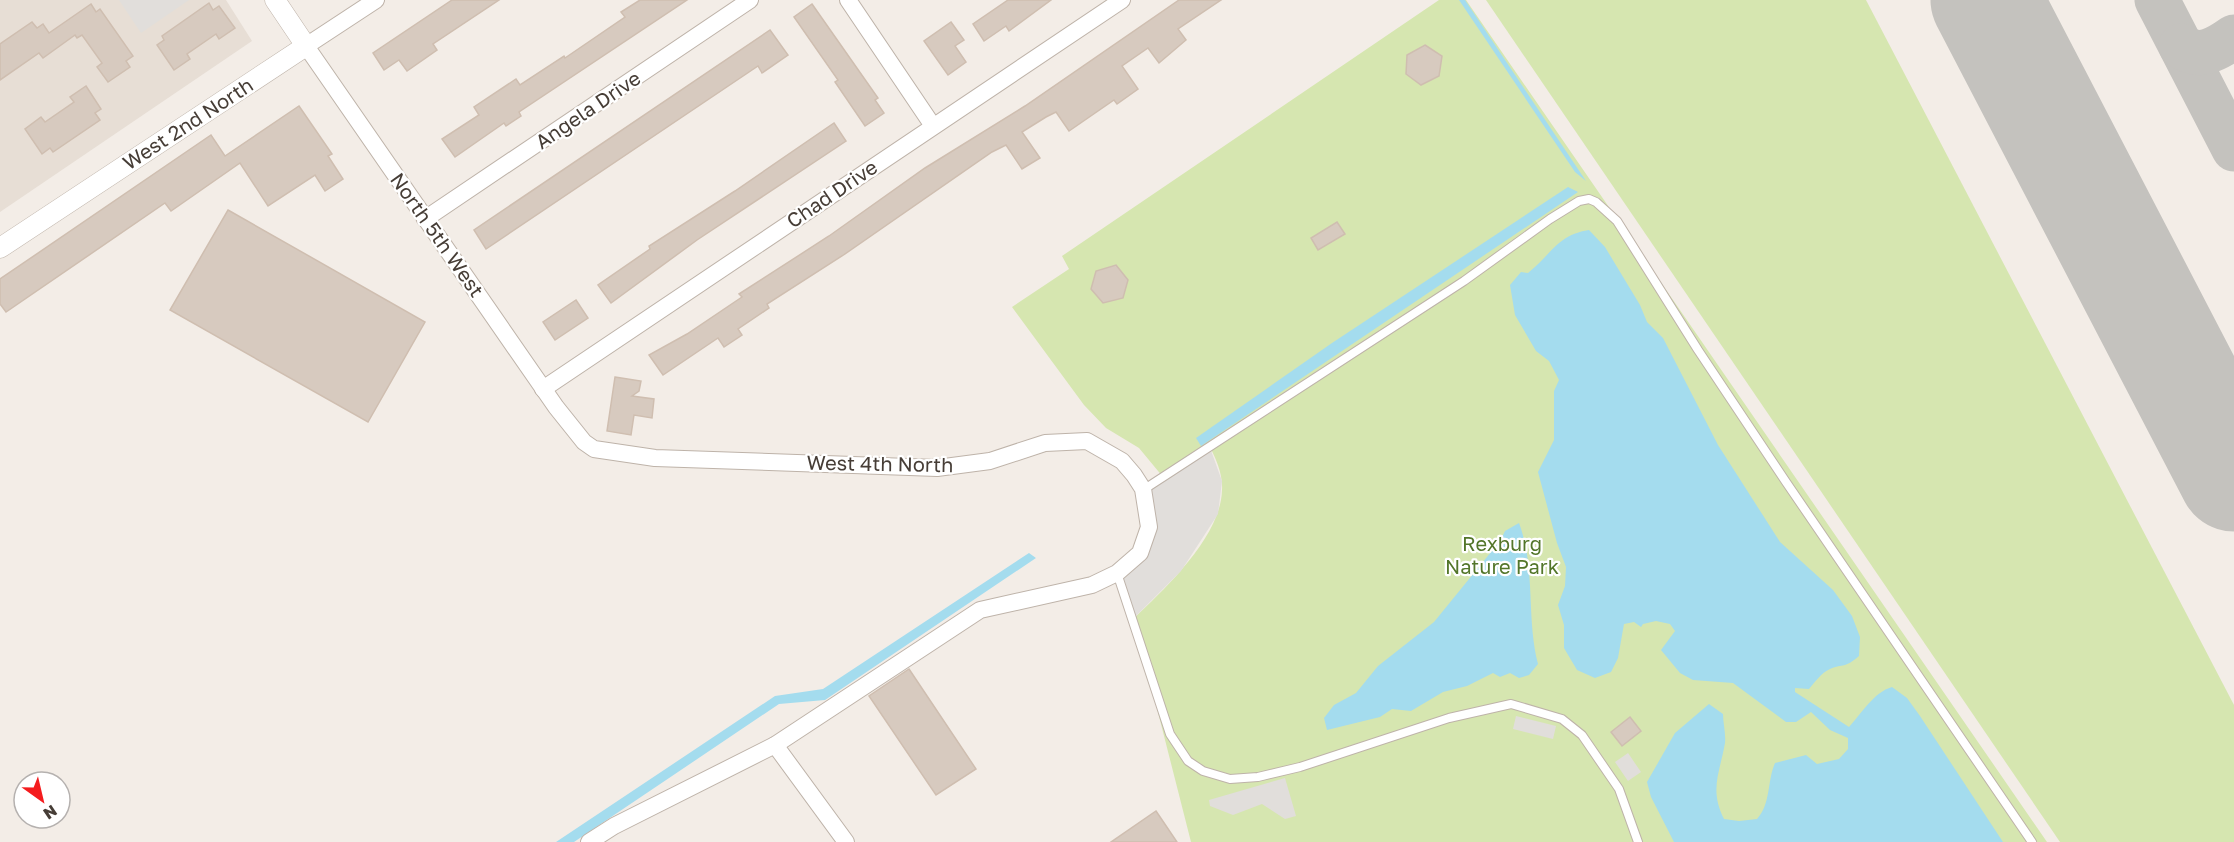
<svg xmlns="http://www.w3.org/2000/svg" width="2234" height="842" font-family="'Golos Text',sans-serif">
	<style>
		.residential { fill: #e7ded5 }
		.green { fill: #d6e6b0 }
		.parking { fill: #e1dedb }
		.water { fill: #a4dcee }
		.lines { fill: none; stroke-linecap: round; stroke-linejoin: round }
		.taxiway { stroke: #c4c2be; stroke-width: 45 }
		.runway { stroke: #c4c2be; stroke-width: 111 }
		.building { fill: #d7cabf; stroke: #cfbeb0; stroke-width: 1.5 }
		.service-casing { stroke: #beb3a9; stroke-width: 10 }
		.minor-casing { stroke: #beb3a9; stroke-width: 18 }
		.tertiary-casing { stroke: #beb3a9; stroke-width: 21 }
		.service { stroke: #fff; stroke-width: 8 }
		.minor { stroke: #fff; stroke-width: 16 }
		.tertiary { stroke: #fff; stroke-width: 20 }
		.labels { text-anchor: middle; stroke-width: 4.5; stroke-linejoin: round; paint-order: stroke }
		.street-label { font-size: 20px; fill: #463d36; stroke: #fff }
		.park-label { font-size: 20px; fill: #53762a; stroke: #fff }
	</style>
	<rect width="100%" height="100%" fill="#f3ede7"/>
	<!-- residential -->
	<polygon class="residential" points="0,0 226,0 252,41 0,212"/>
	<!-- green -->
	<g class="green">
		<path d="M1439 0H1466L2047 842H1191L1134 618C1166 588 1221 536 1222 490 1223 474 1216 459 1209 445L1163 477 1139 448 1106 428 1084 405 1012 307 1069 269 1062 256Z"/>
		<polygon points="1486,0 1866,0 2234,705 2234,842 2060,842"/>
	</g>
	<!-- parking -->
	<g class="parking">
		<polygon points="119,0 189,0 141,33"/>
		<polygon points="1209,445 1222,481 1218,514 1181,571 1134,618 1117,573 1140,553 1143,490"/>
		<polygon points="1516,716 1556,726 1553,739 1513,729"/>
		<polygon points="1628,753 1641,772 1628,781 1615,762"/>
		<polygon points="1285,778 1296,816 1285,819 1262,804 1233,815 1210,806 1209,800"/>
	</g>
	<!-- water -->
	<g class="water">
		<polygon points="1459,0 1465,0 1586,181 1575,172"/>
		<polygon points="1568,187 1578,192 1201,446 1196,438 1332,343"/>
		<path d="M1589 230 1605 247 1640 305 1647 322 1663 338 1718 445 1780 542 1833 590 1852 616 1860 637 1859 656C1844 669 1844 663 1830 669 1821 673 1815 682 1809 689L1795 688V692L1849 727C1861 714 1874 692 1892 687L1907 698 1920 716 2003 842H1674L1651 797 1647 782 1675 733 1709 704 1723 714C1723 723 1726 734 1725 743 1720 772 1709 790 1724 819L1739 821 1757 819C1771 804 1767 781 1775 763L1806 755 1817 764 1839 759 1848 749V738L1830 730 1811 712 1796 722H1786L1733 683 1693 680 1680 673 1661 650 1675 631 1670 624 1656 621 1643 624 1641 627 1634 622 1624 624 1618 658 1611 672 1595 678 1577 670 1564 648V625L1558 605 1565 586 1566 567 1557 543 1538 472 1554 440V391L1559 380 1549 361 1536 351 1515 315 1510 285 1521 272 1528 273C1552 254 1557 235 1589 230Z"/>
		<path d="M1519 523C1536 568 1526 617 1538 664L1529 675 1519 678 1510 673 1500 677 1493 673 1467 686 1443 692 1411 711 1392 709 1380 717 1327 730 1324 718 1334 705 1356 693 1378 666 1434 622 1500 541 1505 531Z"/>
		<polygon points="1029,553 1036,558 825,700 779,704 574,842 556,842 775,696 823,689"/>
	</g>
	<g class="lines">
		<!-- taxiway -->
		<g class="taxiway">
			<polyline points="2157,0 2234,149"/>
			<path d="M2181 46C2199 60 2217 49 2234 37"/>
		</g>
		<!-- runway -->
		<polyline class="runway" points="1986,0 2234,476"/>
	</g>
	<!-- building -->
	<g class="building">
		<polygon points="452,0 499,0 433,44 437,50 407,71 399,60 384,70 373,53"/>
		<polygon points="640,0 687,0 519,112 521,116 506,126 504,123 455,157 442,139 479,115 474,107 516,79 520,85 564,56 565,58 625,17 621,12"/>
		<polygon points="1008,0 1051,0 1009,31 1006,26 984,41 973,24"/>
		<polygon points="1179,0 1221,0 1178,29 1186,40 1159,63 1148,48 1122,66 1138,89 1117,104 1114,100 1069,131 1056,112 1046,117 1022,132 1040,158 1022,169 1006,145 992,152 842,256 767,304 769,308 738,329 742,335 724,347 718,338 663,375 649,355 687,334 742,297 739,294 829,236 925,168 1025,106"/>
		<polygon points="209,3 213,10 219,6 235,28 219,39 216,34 187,54 190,59 174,70 157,45 164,40 162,36"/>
		<polygon points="91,4 96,12 100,9 133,56 126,61 130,67 108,82 97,67 102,63 82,35 77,38 75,35 43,58 39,53 0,80 0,44 32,22 37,28 43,24 49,33"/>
		<polygon points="812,4 878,98 875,100 884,113 865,126 835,82 838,80 794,17"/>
		<polygon points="951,22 964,40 955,46 966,62 948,75 924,41"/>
		<polygon points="770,30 788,55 762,73 758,66 486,249 474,230"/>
		<polygon points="1425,45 1442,56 1439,76 1421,85 1406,74 1407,55"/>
		<polygon points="86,86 101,109 95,113 100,120 53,152 50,148 42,154 25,129 41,117 45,122 74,102 70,97"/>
		<polygon points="299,106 332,154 328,156 343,179 325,191 315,175 268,206 240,163 171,211 165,203 6,312 0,304 0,279 211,135 225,156"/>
		<polygon points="834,123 846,141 697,240 611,303 598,285 650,249 649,246 735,191"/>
		<polygon points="228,210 425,322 368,422 170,310"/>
		<polygon points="1337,222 1345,234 1318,250 1311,238"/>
		<polygon points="1116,265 1128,280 1123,298 1103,303 1091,289 1096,271"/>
		<polygon points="576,300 588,318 555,340 543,322"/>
		<polygon points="615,377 641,381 639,391 632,396 654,399 652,418 634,415 631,435 607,431"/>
		<polygon points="909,669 976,769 936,795 869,696"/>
		<polygon points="1630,717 1641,731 1622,746 1611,732"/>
		<polygon points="1156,811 1177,842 1111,842"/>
	</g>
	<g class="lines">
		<defs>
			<g id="service">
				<polyline points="1143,490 1464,281 1550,219 1579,201 1589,199 1596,202 1617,221 1698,350 1786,482 2032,842"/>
				<polyline points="1117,573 1170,734 1188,761 1203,771 1230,779 1258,777 1300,767 1449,718 1511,704 1562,719 1582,735 1619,789 1638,842"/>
			</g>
			<g id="minor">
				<polyline points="376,0 306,46 556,407 584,442 594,449 655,458 937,468 990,461 1045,443 1087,441 1122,461 1134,475 1143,489 1149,527 1140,553 1117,573 1092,585 980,610 775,745 614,826 589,842"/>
				<polyline points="848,0 933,126"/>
				<polyline points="425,219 750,0"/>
				<polyline points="543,389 1122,0"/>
				<polyline points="775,745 846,842"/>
			</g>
			<polyline id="tertiary" points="0,248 306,46 275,0"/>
		</defs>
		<!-- service casing -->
		<use href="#service" class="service-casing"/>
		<!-- minor casing -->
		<use href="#minor" class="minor-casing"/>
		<!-- tertiary casing -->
		<use href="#tertiary" class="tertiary-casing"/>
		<!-- service -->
		<use href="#service" class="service"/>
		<!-- minor -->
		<use href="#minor" class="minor"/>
		<!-- tertiary -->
		<use href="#tertiary" class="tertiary"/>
	</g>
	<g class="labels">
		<!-- street labels -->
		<g class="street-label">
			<text transform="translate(588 110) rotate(-34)" y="7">Angela Drive</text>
			<text transform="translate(188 124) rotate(-33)" y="7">West 2nd North</text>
			<text transform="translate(832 194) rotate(-34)" y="7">Chad Drive</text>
			<text transform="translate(437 235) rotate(55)" y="7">North 5th West</text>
			<text transform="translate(880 464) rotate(1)" y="7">West 4th North</text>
		</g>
		<!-- park labels -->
		<g class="park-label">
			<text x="1502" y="551">Rexburg<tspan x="1502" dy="23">Nature Park</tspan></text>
		</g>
	</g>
	<!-- north arrow -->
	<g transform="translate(42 800) rotate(146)"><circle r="28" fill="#ffffff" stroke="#b5b1af" stroke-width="1.5"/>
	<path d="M0-4.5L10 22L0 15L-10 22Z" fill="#f41c1e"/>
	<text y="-9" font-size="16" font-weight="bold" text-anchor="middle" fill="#463d36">N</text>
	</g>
</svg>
